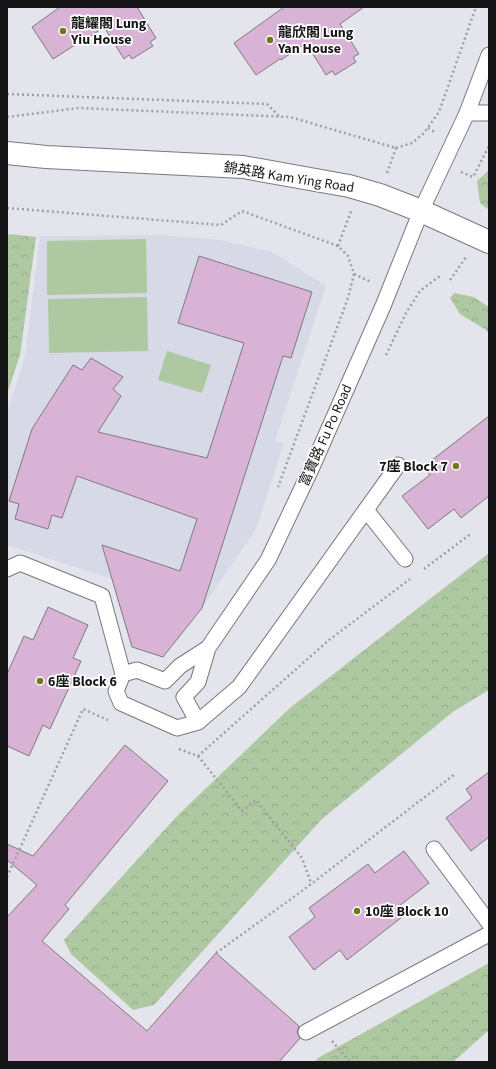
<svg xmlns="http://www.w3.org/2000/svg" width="496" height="1069" font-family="'Source Sans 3','Noto Sans TC',sans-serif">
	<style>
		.built { fill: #d7d9e7 }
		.grass { fill: #aec8a1 }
		.forest { fill: url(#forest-crowns) }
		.building { fill: #d9b3d5; stroke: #7f797e }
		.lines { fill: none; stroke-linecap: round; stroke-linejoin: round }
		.lane-casing { stroke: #78787f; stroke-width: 17 }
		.secondary-casing { stroke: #78787f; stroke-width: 24 }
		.path { stroke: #9e9fa4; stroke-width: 2.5; stroke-dasharray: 2 3; stroke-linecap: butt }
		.lane { stroke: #fff; stroke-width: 15 }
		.secondary { stroke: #fff; stroke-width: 22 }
		.poi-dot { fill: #72761e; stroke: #fff; stroke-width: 1.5 }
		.labels { text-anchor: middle; stroke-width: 3.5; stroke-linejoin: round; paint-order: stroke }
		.poi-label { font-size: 14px; font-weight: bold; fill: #161618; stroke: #fff; text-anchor: start }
		.street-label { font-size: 14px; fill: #161618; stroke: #fff }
	</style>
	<defs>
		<pattern id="forest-crowns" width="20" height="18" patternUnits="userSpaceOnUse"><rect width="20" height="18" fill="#aec8a1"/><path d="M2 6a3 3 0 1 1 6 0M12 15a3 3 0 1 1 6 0" fill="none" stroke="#95ab8a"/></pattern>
	</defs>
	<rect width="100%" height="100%" fill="#e4e5ec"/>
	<!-- built -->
	<polygon class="built" points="160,235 220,240 272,252 326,286 275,441 284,443 256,529 202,608 7,545 7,413 25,356 40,236"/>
	<!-- grass -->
	<g class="grass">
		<polygon points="146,239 147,293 47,295 47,241"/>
		<polygon points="147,297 148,351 49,353 48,299"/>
		<polygon points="167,351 211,365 202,393 158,380"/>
	</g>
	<!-- forest -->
	<g class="forest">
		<polygon points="489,170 489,210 480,203 477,181"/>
		<polygon points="9,234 36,237 20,355 7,394 7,237"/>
		<polygon points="454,293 474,297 489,307 489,334 486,330 460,314 450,298"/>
		<polygon points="489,553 489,690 454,711 322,819 154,1005 133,1010 71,954 64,940 178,815 291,707"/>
		<polygon points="489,963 489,1030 453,1062 315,1062 318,1058"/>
	</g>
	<!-- building -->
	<g class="building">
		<polygon points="60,7 137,7 156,38 150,42 153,46 132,59 129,55 124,59 104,27 79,44 78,43 53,59 32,27"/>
		<polygon points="284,7 364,7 340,24 359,54 353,57 356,62 335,75 332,71 326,75 306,43 281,60 280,59 256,75 234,43"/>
		<polygon points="199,256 312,292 291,358 283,356 202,608 163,657 132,647 102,545 180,571 197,519 77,476 62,518 52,515 48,529 15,519 19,504 9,501 32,429 73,365 82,370 91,358 123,377 113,389 121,396 98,432 207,458 244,343 178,323"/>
		<polygon points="489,416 489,496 461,518 454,509 428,529 402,496 430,475 423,467"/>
		<polygon points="48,607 88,625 73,658 81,661 50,729 43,725 29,756 7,746 7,674 24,636 33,640"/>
		<polygon points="125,745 168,781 65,905 69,909 42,941 147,1031 216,953 299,1026 297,1032 300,1038 279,1062 7,1062 7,917 37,885 7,860 7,844 33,856"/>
		<polygon points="489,772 489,837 471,851 446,818 472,798 466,789"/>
		<polygon points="404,851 429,883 399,906 406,914 347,960 340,950 314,970 289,937 315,917 309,908 368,864 375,873"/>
	</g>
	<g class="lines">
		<defs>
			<g id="lane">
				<polyline points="467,113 489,113"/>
				<polyline points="366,510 405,559"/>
				<polyline points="7,569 20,563 102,596 123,674"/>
				<polyline points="208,648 180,666 165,681 137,670 123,674 116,691 121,703 177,728 198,722 184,697 198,682 208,648 268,560 312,467 383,306 421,211 467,113 489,55"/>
				<polyline points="198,722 239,687 398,465"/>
				<polyline points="434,849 489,923"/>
				<polyline points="306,1032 489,934"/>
			</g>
			<polyline id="secondary" points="7,153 46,157 243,167 349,186 380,195 421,211 489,242"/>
		</defs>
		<!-- lane casing -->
		<use href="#lane" class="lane-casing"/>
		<!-- secondary casing -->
		<use href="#secondary" class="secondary-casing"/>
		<!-- path -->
		<g class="path">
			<polyline points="7,94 267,104 279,116"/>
			<polyline points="7,117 79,108 290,117 396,148"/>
			<polyline points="428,128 436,133"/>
			<polyline points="396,148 412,143 424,133 439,112 476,7"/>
			<polyline points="461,172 473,177 489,146"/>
			<polyline points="387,173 396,148"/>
			<polyline points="7,208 221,225 242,211 338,246 348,256 354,274 348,298 278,487"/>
			<polyline points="338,246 351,211"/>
			<polyline points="354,274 371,282"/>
			<polyline points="450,280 466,257"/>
			<polyline points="386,355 406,313 420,291 440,276"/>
			<polyline points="424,569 472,533"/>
			<polyline points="179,749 198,756 329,640 410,579"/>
			<polyline points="198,756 242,811 256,800 302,858 311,883"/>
			<polyline points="7,877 83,709 108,720"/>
			<polyline points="216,953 298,894 455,774"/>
			<polyline points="332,1041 350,1062"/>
		</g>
		<!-- lane -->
		<use href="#lane" class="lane"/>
		<!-- secondary -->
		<use href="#secondary" class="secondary"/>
	</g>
	<!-- markers -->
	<g class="poi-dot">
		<circle cx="63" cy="31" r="4"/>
		<circle cx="270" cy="40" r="4"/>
		<circle cx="456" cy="466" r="4"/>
		<circle cx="40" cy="681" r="4"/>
		<circle cx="357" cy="911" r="4"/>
	</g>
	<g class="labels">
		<!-- poi labels -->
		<g class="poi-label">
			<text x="71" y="28">龍耀閣 Lung<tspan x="71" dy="16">Yiu House</tspan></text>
			<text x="278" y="37">龍欣閣 Lung<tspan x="278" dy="16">Yan House</tspan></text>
			<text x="448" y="471" text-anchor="end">7座 Block 7</text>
			<text x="48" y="686">6座 Block 6</text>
			<text x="365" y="916">10座 Block 10</text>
		</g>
		<!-- street labels -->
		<g class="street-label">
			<text transform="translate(289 177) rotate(9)" y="5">錦英路 Kam Ying Road</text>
			<text transform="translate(325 435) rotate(-66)" y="5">富寶路 Fu Po Road</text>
		</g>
	</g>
	<!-- border -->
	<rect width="496" height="1069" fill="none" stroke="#161618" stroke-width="16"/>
</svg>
